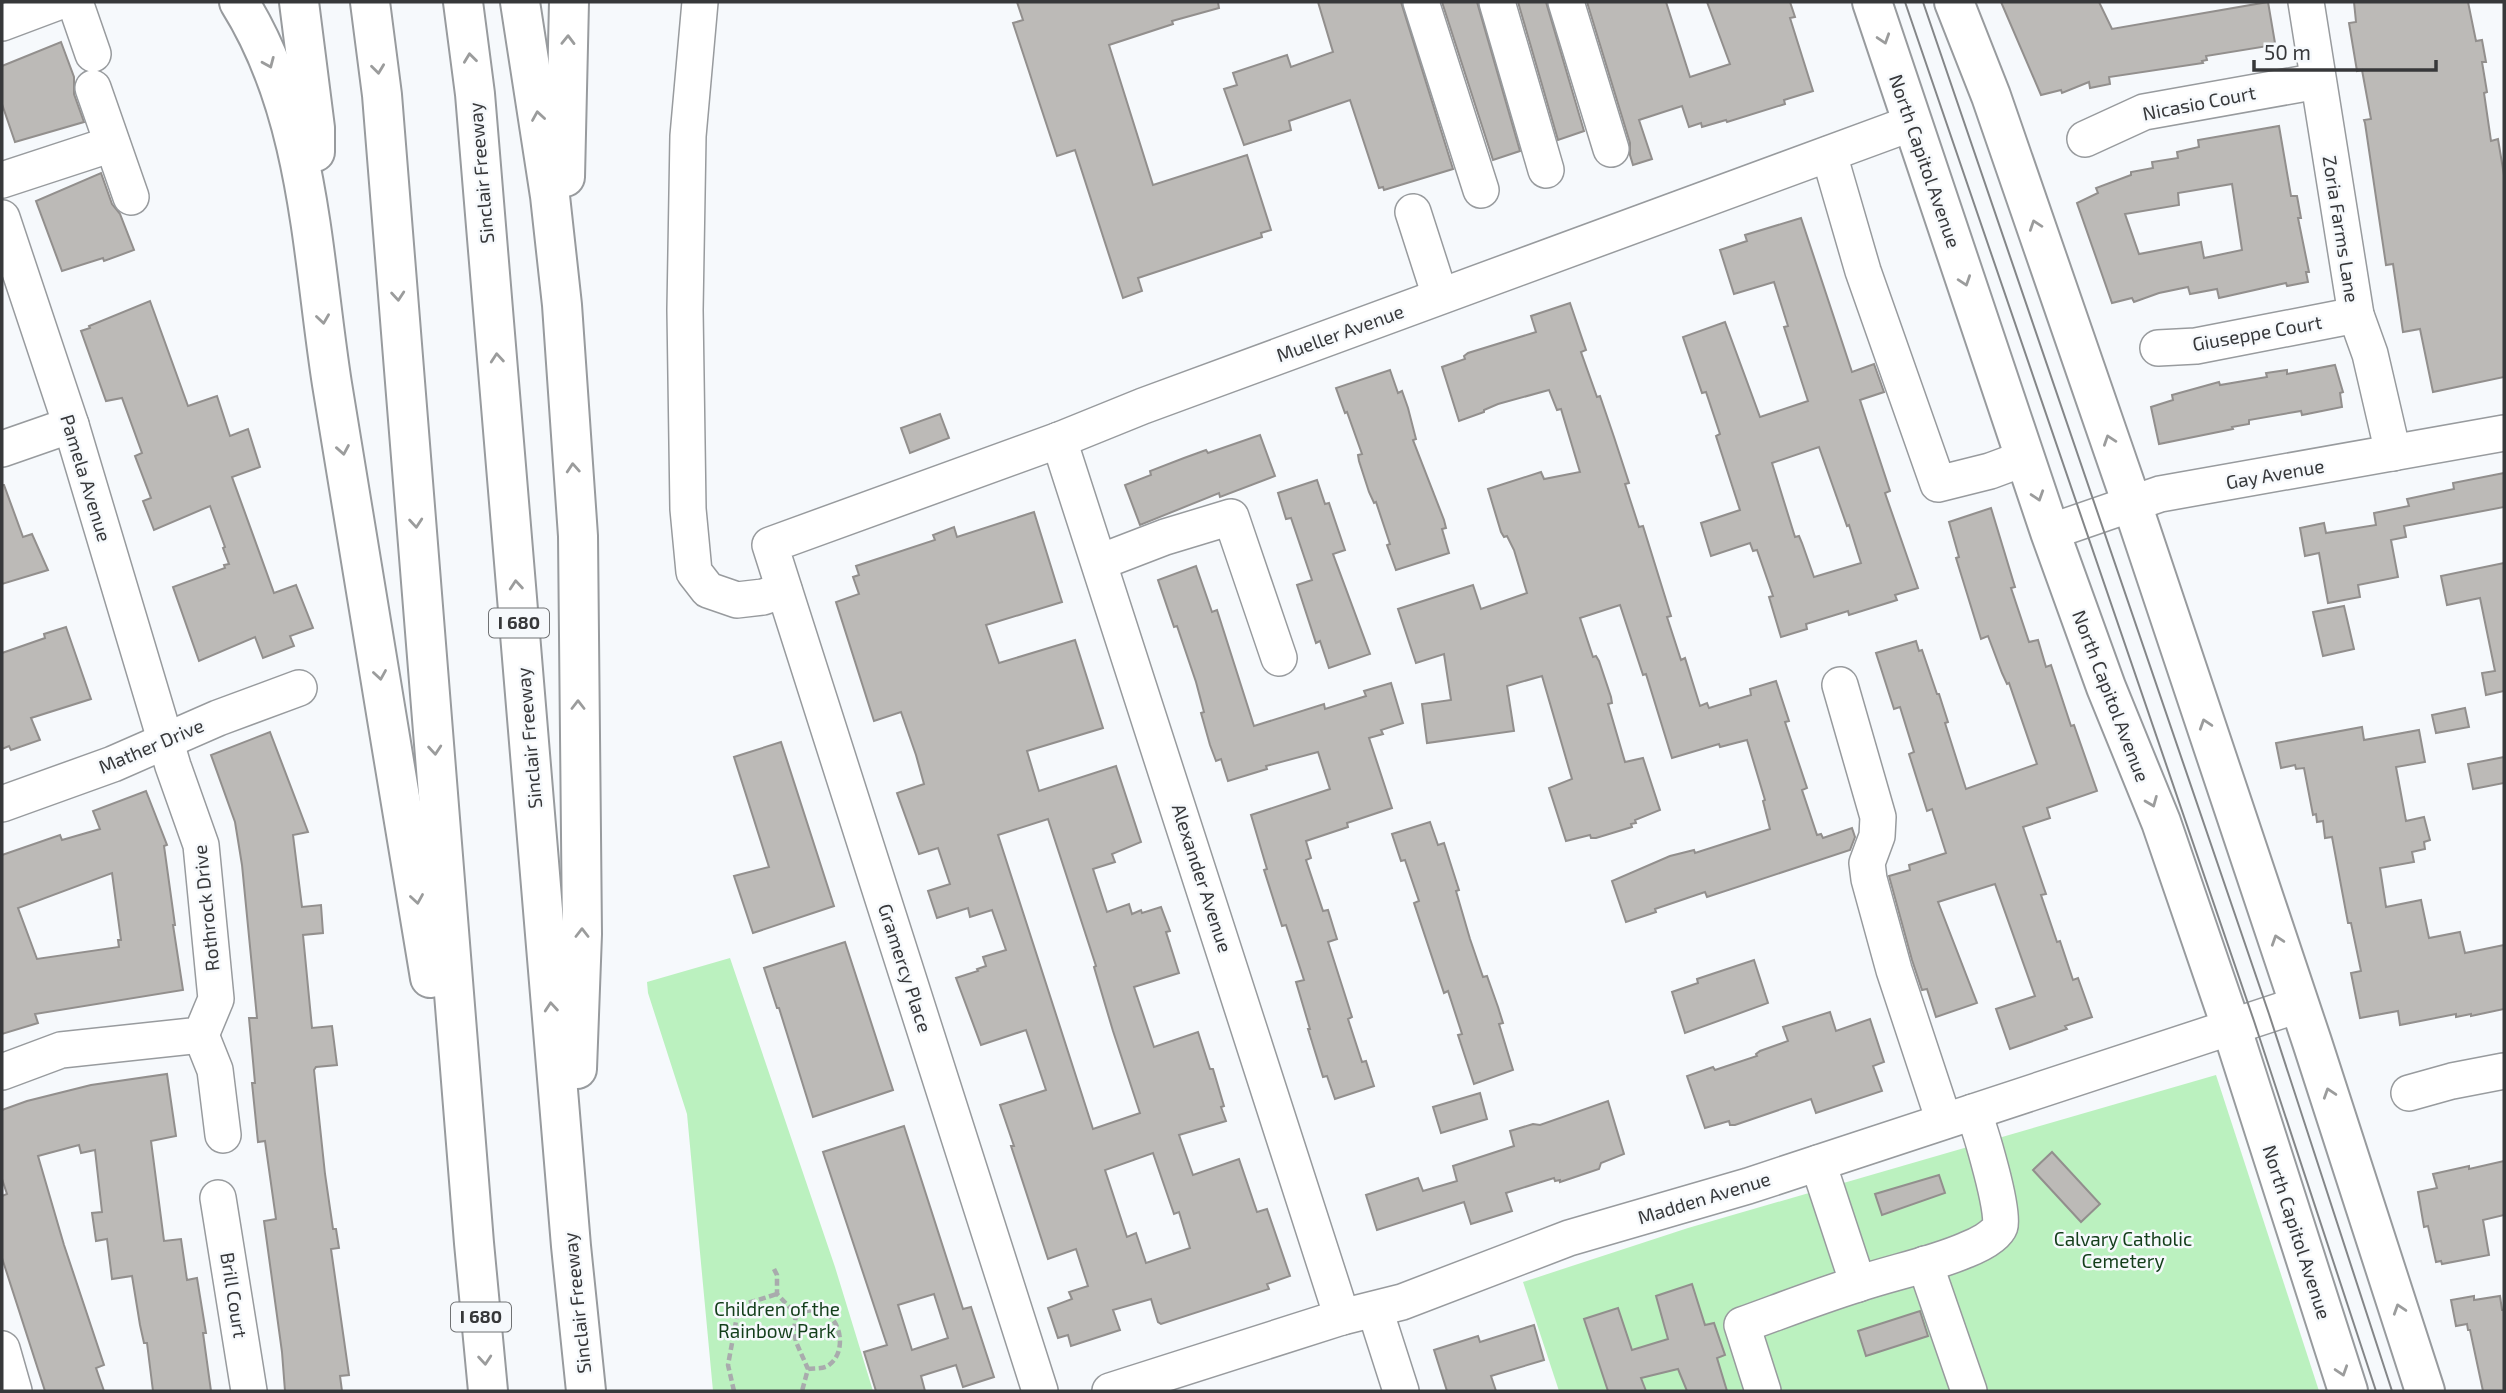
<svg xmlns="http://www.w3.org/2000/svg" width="2506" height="1393" font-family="'Exo 2',sans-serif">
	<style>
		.green { fill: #bbf1bf }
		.building { fill: #bcbab7; stroke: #928f8d; stroke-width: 2; fill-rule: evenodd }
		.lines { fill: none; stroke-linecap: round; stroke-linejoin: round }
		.minor-casing { stroke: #989b9e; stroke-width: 38 }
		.major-casing { stroke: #989b9e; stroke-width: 42 }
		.highway-casing { stroke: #989b9e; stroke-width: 42 }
		.path { stroke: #a9abad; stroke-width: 4.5; stroke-dasharray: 7 3.5; stroke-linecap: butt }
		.minor { stroke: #fff; stroke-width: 35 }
		.major { stroke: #fff; stroke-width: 38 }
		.highway { stroke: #fff; stroke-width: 38 }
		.tram { stroke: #848688; stroke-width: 2 }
		.oneway { stroke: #9b9c9c }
		.labels { text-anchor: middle; stroke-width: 5; stroke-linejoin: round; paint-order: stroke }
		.shield { fill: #f6f9fc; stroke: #707274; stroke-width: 2 }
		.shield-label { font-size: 18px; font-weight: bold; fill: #37383a }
		.street-label { font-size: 19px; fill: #37383a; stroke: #f6f9fc }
		.park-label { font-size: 19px; fill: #133e1a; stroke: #f6f9fc }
	</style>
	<rect width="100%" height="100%" fill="#f6f9fc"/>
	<!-- green -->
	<g class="green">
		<polygon points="730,958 835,1267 873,1391 713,1391 687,1114 648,993 647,982"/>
		<polygon points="2216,1075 2319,1391 1559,1391 1523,1282 1688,1228"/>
	</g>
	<!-- building -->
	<g class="building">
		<polygon points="1017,2 1218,2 1219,8 1172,21 1173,24 1109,45 1153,185 1247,155 1271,230 1261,233 1262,237 1138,278 1142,291 1123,298 1075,150 1057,156 1013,23 1023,20"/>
		<polygon points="1318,2 1401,2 1453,169 1384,190 1383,187 1379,188 1350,100 1289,121 1291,130 1244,145 1224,89 1237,85 1233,73 1287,55 1291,67 1333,52"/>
		<polygon points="1442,2 1477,2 1520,151 1493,160"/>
		<polygon points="1518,2 1546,2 1584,131 1558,140"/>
		<polygon points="1587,2 1666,2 1690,77 1730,64 1707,2 1790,2 1795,17 1790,18 1813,91 1784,100 1785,104 1727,122 1726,120 1702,127 1701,123 1689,127 1682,106 1639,120 1652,159 1633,165 1630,155 1630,143"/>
		<polygon points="2001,2 2099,2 2112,29 2268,2 2275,43 2268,44 2268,46 2206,56 2207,60 2202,61 2203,63 2109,77 2110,84 2090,88 2089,82 2062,93 2061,90 2041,95"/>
		<polygon points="2354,2 2468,2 2476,41 2482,40 2486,62 2482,62 2487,92 2484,93 2491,141 2498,139 2504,175 2504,377 2433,392 2420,329 2403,332 2393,264 2386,265 2365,123 2364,120 2371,119 2362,70 2357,71 2349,23 2356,22"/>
		<polygon points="61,42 74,77 74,94 84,122 15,142 2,104 2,66"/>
		<path d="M2279 126 2291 196H2297L2301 218H2298L2309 272H2306L2308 282 2287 286 2286 283 2219 298 2217 289 2190 294 2188 287 2159 293 2134 302 2132 298 2112 303 2077 203 2098 193 2096 188 2131 175V172L2153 168 2152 162 2178 158 2177 152 2199 147 2198 140ZM2232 184 2242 250 2204 258 2201 242 2139 254 2125 214 2179 205 2178 193Z"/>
		<polygon points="101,173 112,204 120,214 134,250 104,261 103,258 62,271 36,201"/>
		<path d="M1801 218 1852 372 1874 364 1884 392 1860 400 1890 491 1885 493 1918 588 1895 595 1897 600 1849 615 1848 611 1806 624 1807 629 1781 637 1769 597 1773 596 1757 550 1753 551 1750 543 1711 556 1701 523 1740 510 1716 436 1720 434 1706 392 1702 393 1683 337 1725 322 1760 417 1808 401 1784 327 1788 326 1774 282 1734 294 1720 250 1747 241 1745 235ZM1819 447 1847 526 1849 525 1861 563 1814 577 1802 543 1799 536 1795 537 1772 463Z"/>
		<polygon points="150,301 188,406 217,396 230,436 248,429 260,467 232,477 274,593 296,585 313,628 290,636 294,646 263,658 255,637 199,661 173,587 225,568 224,565 229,564 223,548 225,547 210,506 154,530 143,501 151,498 135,456 142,453 122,398 106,401 81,331 90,328 89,326"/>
		<polygon points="1570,303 1586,350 1581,352 1597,397 1600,396 1614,437 1629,483 1625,484 1639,527 1643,526 1671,616 1667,617 1681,660 1685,658 1700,706 1707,703 1709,708 1751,695 1750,689 1776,681 1789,721 1785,722 1807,788 1802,790 1817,835 1821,834 1823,838 1852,828 1855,837 1850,850 1707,897 1705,892 1655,909 1656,912 1626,922 1612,881 1670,856 1694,850 1695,853 1770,829 1763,801 1765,800 1747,740 1720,747 1719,744 1672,758 1646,674 1643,675 1620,605 1580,618 1593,657 1596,656 1599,661 1611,697 1612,703 1608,704 1625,762 1643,758 1660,810 1635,820 1636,823 1631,824 1632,827 1596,838 1591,838 1590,835 1566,841 1549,788 1572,779 1542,676 1507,686 1514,731 1427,743 1422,704 1451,700 1444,654 1416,663 1398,609 1473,585 1481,609 1527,593 1514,550 1507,536 1504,537 1501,532 1488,489 1541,472 1544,479 1580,472 1561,409 1557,410 1549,390 1498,404 1484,410 1484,412 1459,421 1442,367 1465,359 1464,356 1468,353 1536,332 1531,316"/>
		<polygon points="2335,365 2343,392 2340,393 2342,407 2302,415 2301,411 2249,420 2249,424 2232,427 2233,429 2159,444 2151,407 2173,400 2172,395 2219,382 2220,385 2267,377 2266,373 2287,370 2287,374"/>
		<polygon points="1390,370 1398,393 1402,391 1408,408 1416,439 1413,440 1444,520 1446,528 1442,529 1449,553 1396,570 1387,545 1390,544 1376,502 1374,503 1369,492 1359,461 1358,455 1362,454 1347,412 1345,413 1336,388"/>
		<polygon points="940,414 949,438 910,453 901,428"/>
		<polygon points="1260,435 1275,476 1220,497 1219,493 1140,525 1125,485 1151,475 1150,471 1184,458 1206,450 1208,453"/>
		<polygon points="2504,473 2504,507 2404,526 2406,537 2391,540 2398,577 2358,585 2360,597 2328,603 2319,553 2305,556 2300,528 2324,523 2326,533 2376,525 2374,513 2409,506 2407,499 2454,489 2453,483"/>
		<polygon points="1317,480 1325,504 1329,503 1345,550 1333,554 1370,654 1329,668 1320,641 1316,643 1297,585 1312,580 1291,518 1286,519 1278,493"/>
		<polygon points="2,485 4,485 23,537 32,534 48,570 2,584"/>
		<polygon points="1991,508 2015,587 2011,588 2029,642 2038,640 2046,667 2051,665 2071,726 2074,725 2097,791 2047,808 2050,818 2023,827 2046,894 2041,895 2057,942 2060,941 2073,980 2078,978 2092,1017 2065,1026 2067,1029 2010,1049 1996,1009 2035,996 1995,884 1938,902 1977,1003 1936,1017 1927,989 1922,990 1912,960 1889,876 1910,870 1909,865 1946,853 1932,809 1927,811 1909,754 1914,752 1900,707 1894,709 1876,653 1916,641 1919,651 1922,650 1937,694 1939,694 1948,722 1945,723 1966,789 2037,764 2009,683 2007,684 2002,673 1988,636 1981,639 1956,558 1959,557 1949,522"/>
		<path d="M1034 512 1062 602 986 625 999 663 1075 640 1103 728 1027 751 1039 791 1116 766 1141 842 1112 854 1115 862 1093 869 1107 912 1129 904 1132 914 1141 910 1142 913 1161 907 1170 931 1166 932 1179 973 1134 987 1154 1047 1198 1032 1210 1069H1213L1224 1106 1221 1107 1226 1121 1179 1135 1193 1175 1239 1159 1257 1212 1267 1209 1290 1276 1267 1284 1269 1289 1161 1324 1158 1322 1151 1299 1113 1310 1120 1330 1071 1346 1068 1335 1058 1338 1048 1308 1072 1299 1069 1292 1088 1286 1076 1249 1048 1259 1011 1146H1014L1000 1105 1046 1090 1026 1030 981 1045 956 978 978 971 977 969 986 966 983 957 1006 950 992 910 970 917 968 908 937 918 928 891 950 884 938 848 919 854 897 793 924 784 916 755 901 712 874 721 836 602 859 594 853 577 859 575 856 566 935 540 933 535 954 527 957 537ZM1048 819 1096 966 1094 967 1113 1031 1140 1113 1093 1129 998 835ZM1153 1153 1174 1214 1179 1212 1190 1248 1146 1263 1136 1233 1127 1237 1105 1170Z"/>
		<polygon points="2504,563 2504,691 2486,695 2482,673 2495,671 2480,598 2447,605 2441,576"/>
		<polygon points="1196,566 1212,612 1217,610 1254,726 1324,704 1325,709 1366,696 1364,691 1391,683 1403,723 1381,730 1383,734 1369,738 1392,808 1347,823 1348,827 1306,841 1311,858 1306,860 1323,911 1328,910 1337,939 1328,942 1352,1017 1348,1019 1362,1062 1366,1061 1374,1086 1335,1099 1327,1076 1323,1077 1308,1029 1310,1029 1296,982 1304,980 1286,925 1282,926 1264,870 1267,869 1251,815 1330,789 1318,752 1266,766 1267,769 1228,781 1221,759 1216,761 1210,745 1201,713 1204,712 1196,682 1177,626 1174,627 1158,580"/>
		<polygon points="2344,606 2354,649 2323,656 2313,612"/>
		<polygon points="66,627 91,699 31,718 40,740 11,750 9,746 2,749 2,653 45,638 44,634"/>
		<polygon points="2465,708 2469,727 2436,733 2432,715"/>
		<polygon points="2362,727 2364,740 2419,730 2425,762 2396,767 2406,821 2424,817 2430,840 2424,842 2425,849 2412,852 2414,862 2380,868 2386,907 2421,900 2429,938 2460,932 2465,953 2504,945 2504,1009 2471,1016 2471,1014 2456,1017 2456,1014 2400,1025 2398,1011 2360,1018 2351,973 2361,971 2351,923 2348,923 2332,837 2325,838 2323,821 2317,822 2316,814 2313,815 2304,768 2296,769 2295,765 2281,768 2276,743"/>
		<polygon points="270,732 308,832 293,835 302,907 321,905 323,933 303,935 312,1028 332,1026 337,1065 316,1067 314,1070 325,1174 333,1229 336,1229 339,1248 331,1249 349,1375 340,1376 342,1391 285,1391 282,1352 264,1221 276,1219 265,1141 258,1142 252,1083 255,1083 249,1018 257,1018 242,865 235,822 211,755"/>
		<polygon points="781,742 834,906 753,933 734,876 769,867 734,757"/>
		<polygon points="2504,757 2504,783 2473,789 2468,764"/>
		<path d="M146 791 167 845 164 846 175 925H173L183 990 35 1014 38 1023 2 1034V855L60 835 62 840 100 829 93 811ZM112 873 121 940H118L119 947 37 959 18 908Z"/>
		<polygon points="1430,822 1438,845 1444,843 1459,890 1456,891 1470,939 1483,977 1487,976 1498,1007 1503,1023 1499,1024 1513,1070 1474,1084 1458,1035 1462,1034 1448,991 1444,993 1414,903 1419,901 1405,860 1401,861 1392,834"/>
		<polygon points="845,942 893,1090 813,1117 779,1008 777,1008 764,968"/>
		<polygon points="1754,960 1768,1003 1685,1033 1672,992 1698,983 1697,979"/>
		<polygon points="1830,1012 1836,1031 1870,1019 1884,1062 1873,1066 1882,1091 1816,1113 1811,1099 1735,1125 1730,1125 1729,1121 1705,1128 1687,1076 1713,1067 1715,1070 1757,1056 1756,1054 1760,1051 1788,1041 1783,1027"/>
		<polygon points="167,1074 176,1136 151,1141 164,1241 181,1239 187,1280 197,1278 206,1333 203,1333 211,1391 153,1391 147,1343 144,1343 140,1325 132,1276 112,1279 107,1239 96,1241 92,1213 102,1212 95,1150 81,1153 79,1145 38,1156 64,1245 104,1365 96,1368 104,1391 45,1391 2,1258 2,1196 7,1194 2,1179 2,1110 27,1101 91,1085"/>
		<polygon points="1480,1093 1487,1119 1441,1133 1433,1107"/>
		<polygon points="1608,1101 1624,1154 1601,1163 1599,1169 1560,1182 1560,1180 1555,1181 1554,1178 1506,1193 1512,1211 1471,1224 1464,1202 1377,1230 1366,1195 1418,1178 1423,1191 1457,1181 1453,1166 1514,1146 1510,1131 1533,1124 1540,1125"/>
		<path d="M904 1126 963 1309 971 1307 994 1377 963 1387 956 1365 921 1376 925 1391H876L864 1352 887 1345 823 1152ZM934 1294 948 1338 912 1350 898 1305Z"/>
		<polygon points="2052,1152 2100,1204 2081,1222 2033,1170"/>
		<polygon points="2504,1161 2504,1215 2483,1220 2489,1255 2442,1264 2441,1261 2436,1262 2428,1226 2424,1227 2418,1192 2437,1188 2433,1174 2469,1166 2469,1169"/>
		<polygon points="1939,1175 1945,1193 1882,1215 1875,1194"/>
		<polygon points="1692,1284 1705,1325 1714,1323 1725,1355 1717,1358 1727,1391 1687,1391 1678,1369 1641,1378 1646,1391 1608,1391 1584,1319 1618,1308 1632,1350 1668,1339 1656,1296"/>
		<polygon points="2474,1296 2474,1300 2500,1296 2502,1310 2504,1310 2504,1391 2483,1391 2470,1330 2468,1330 2467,1324 2456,1326 2451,1300"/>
		<polygon points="1920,1311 1928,1336 1866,1356 1858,1331"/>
		<polygon points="1534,1325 1544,1360 1491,1376 1496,1391 1447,1391 1434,1350 1478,1336 1480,1342"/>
	</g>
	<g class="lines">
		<defs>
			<g id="minor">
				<polyline points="75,2 93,54"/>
				<polyline points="700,2 688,136 685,310 688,509 694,572 708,590 737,600 763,597 784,590"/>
				<polyline points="1421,2 1481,190"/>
				<polyline points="1497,2 1546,170"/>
				<polyline points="1566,2 1611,149"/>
				<polyline points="2306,2 2356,315 2370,354 2393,453"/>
				<polyline points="2,23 58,2"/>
				<polyline points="93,88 131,197"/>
				<polyline points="2085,139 2144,112 2318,81"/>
				<polyline points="1829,154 1863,271 1938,484 1990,471 2025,458"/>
				<polyline points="2,180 112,144"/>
				<polyline points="1413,212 1440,296"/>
				<polyline points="2,218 71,425 173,766 201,845 216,999 201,1035 61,1050 2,1072"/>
				<polyline points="2158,348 2196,346 2356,315"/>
				<polyline points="1059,440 1342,1317"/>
				<polyline points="2,449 71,425"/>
				<polyline points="2050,532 2160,494 2504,433"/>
				<polyline points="1100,562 1165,537 1231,517 1279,658"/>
				<polyline points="1840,685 1878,817 1877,836 1867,863 1869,879 1894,970 1944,1121"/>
				<polyline points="2,804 113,764 218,718 299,688"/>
				<polyline points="201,1035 215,1070 223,1135"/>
				<polyline points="2409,1093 2452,1081 2504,1071"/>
				<polyline points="1818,1163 1858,1284"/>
				<polyline points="218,1198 249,1391"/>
				<polyline points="1925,1264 1969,1391"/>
				<polyline points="1375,1310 1401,1391"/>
				<polyline points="2,1349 14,1391"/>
				<polyline points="1040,1391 770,545 1059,440 1143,406 1912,123"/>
				<polyline points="1110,1391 1342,1317 1402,1302 1569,1238 1748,1186 2298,1005"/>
				<path d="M1763 1391 1742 1325C1781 1311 1819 1296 1858 1284 1894 1272 1931 1265 1966 1250 1976 1246 1996 1237 2000 1226 2005 1212 1980 1128 1973 1112"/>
			</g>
			<g id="major">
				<polyline points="1872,2 2050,532 2106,687 2161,822 2231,1026 2348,1391"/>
				<polyline points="1954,2 1991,96 2132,504 2312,1042 2425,1391"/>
			</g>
			<g id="highway">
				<path d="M239 2C310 115 312 256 332 384 363 582 398 780 430 978"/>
				<polyline points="299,2 315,128 315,152"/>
				<polyline points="370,2 382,95 474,1243 488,1391"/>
				<polyline points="463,2 475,94 571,1246 586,1391"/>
				<polyline points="520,2 550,196 562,305 578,536 582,934 577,1069"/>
				<polyline points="565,177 569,2"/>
			</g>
		</defs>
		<!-- minor casing -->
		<use href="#minor" class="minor-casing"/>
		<!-- major casing -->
		<use href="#major" class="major-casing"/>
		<!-- highway casing -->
		<use href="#highway" class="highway-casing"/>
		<!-- path -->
		<g class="path">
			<polyline points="774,1269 777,1275 777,1294 796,1314 794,1331 796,1342 808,1369 802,1391"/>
			<path d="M796 1314C803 1312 811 1309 818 1310 841 1315 848 1351 829 1365 824 1369 815 1368 808 1369"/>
			<polyline points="734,1391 728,1365 737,1316 748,1303 777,1294"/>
		</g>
		<!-- minor -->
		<use href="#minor" class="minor"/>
		<!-- major -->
		<use href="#major" class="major"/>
		<!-- highway -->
		<use href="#highway" class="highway"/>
		<!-- tram -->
		<g class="tram">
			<polyline points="1905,2 2254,1021 2376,1391"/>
			<polyline points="1923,2 2269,1014 2392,1391"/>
		</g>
	</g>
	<!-- one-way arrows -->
	<defs><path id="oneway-chevron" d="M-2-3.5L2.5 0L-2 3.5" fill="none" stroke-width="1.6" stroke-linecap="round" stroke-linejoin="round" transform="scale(1.75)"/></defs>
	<g class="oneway">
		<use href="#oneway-chevron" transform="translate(1884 39) rotate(72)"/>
		<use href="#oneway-chevron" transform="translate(568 40) rotate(-89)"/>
		<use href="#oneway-chevron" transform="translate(470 58) rotate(-97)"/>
		<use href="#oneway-chevron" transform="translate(269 63) rotate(67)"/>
		<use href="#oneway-chevron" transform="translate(378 69) rotate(83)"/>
		<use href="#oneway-chevron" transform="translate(538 116) rotate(-99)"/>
		<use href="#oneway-chevron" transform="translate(2035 225) rotate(-109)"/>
		<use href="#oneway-chevron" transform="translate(1965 281) rotate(71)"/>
		<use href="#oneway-chevron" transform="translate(398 296) rotate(85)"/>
		<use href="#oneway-chevron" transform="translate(323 319) rotate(82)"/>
		<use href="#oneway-chevron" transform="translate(497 358) rotate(-95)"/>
		<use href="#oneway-chevron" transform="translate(2109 440) rotate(-109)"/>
		<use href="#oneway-chevron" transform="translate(343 450) rotate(80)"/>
		<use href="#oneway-chevron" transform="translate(573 468) rotate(-94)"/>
		<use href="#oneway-chevron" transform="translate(2038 496) rotate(72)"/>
		<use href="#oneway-chevron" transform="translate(416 523) rotate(85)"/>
		<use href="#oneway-chevron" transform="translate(516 585) rotate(-95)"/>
		<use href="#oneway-chevron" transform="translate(380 675) rotate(81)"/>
		<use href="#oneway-chevron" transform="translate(578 705) rotate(-90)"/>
		<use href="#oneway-chevron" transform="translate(2205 724) rotate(-108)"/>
		<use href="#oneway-chevron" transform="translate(435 750) rotate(85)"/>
		<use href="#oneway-chevron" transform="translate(2152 802) rotate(68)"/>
		<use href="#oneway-chevron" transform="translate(417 899) rotate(81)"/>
		<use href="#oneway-chevron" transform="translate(582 933) rotate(-90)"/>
		<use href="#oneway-chevron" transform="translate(2277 940) rotate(-108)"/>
		<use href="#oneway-chevron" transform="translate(551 1007) rotate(-95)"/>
		<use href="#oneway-chevron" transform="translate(2329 1093) rotate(-108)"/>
		<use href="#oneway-chevron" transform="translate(2399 1309) rotate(-108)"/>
		<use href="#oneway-chevron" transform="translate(485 1360) rotate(85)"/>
		<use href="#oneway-chevron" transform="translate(2342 1371) rotate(72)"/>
	</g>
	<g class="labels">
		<!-- shield labels -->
		<g class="shield">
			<rect x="489" y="608.5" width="60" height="29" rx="5"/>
			<rect x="451" y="1302.5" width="60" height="29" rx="5"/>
		</g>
		<g class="shield-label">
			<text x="519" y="629">I 680</text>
			<text x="481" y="1323">I 680</text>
		</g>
		<!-- street labels -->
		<g class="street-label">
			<text transform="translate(2199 103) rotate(-11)" y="7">Nicasio Court</text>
			<text transform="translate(1925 161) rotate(71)" y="7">North Capitol Avenue</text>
			<text transform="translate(481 173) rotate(-95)" y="7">Sinclair Freeway</text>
			<text transform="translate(2341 229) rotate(81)" y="7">Zoria Farms Lane</text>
			<text transform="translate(1340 333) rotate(-20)" y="7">Mueller Avenue</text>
			<text transform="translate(2257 333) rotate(-10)" y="7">Giuseppe Court</text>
			<text transform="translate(2275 474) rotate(-10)" y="7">Gay Avenue</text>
			<text transform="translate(86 478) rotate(73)" y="7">Pamela Avenue</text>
			<text transform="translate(2111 696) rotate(69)" y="7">North Capitol Avenue</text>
			<text transform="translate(529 738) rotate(-95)" y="7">Sinclair Freeway</text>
			<text transform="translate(151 746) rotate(-23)" y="7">Mather Drive</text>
			<text transform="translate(1202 878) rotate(72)" y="7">Alexander Avenue</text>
			<text transform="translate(206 908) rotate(-96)" y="7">Rothrock Drive</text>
			<text transform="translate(905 968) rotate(72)" y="7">Gramercy Place</text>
			<text transform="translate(1704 1198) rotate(-17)" y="7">Madden Avenue</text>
			<text transform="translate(2297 1232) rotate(72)" y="7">North Capitol Avenue</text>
			<text transform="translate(234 1295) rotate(81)" y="7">Brill Court</text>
			<text transform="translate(577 1303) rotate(-96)" y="7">Sinclair Freeway</text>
		</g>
		<!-- park labels -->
		<g class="park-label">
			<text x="2123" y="1246">Calvary Catholic<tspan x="2123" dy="22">Cemetery</tspan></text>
			<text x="777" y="1316">Children of the<tspan x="777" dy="22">Rainbow Park</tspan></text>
		</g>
	</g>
	<!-- border -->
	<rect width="2506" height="1393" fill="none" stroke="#37383a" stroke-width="7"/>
	<!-- scale -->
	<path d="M2254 60v10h182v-10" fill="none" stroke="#37383a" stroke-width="3.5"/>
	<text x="2264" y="60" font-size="21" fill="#37383a" stroke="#f6f9fc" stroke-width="5" paint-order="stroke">50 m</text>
</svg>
